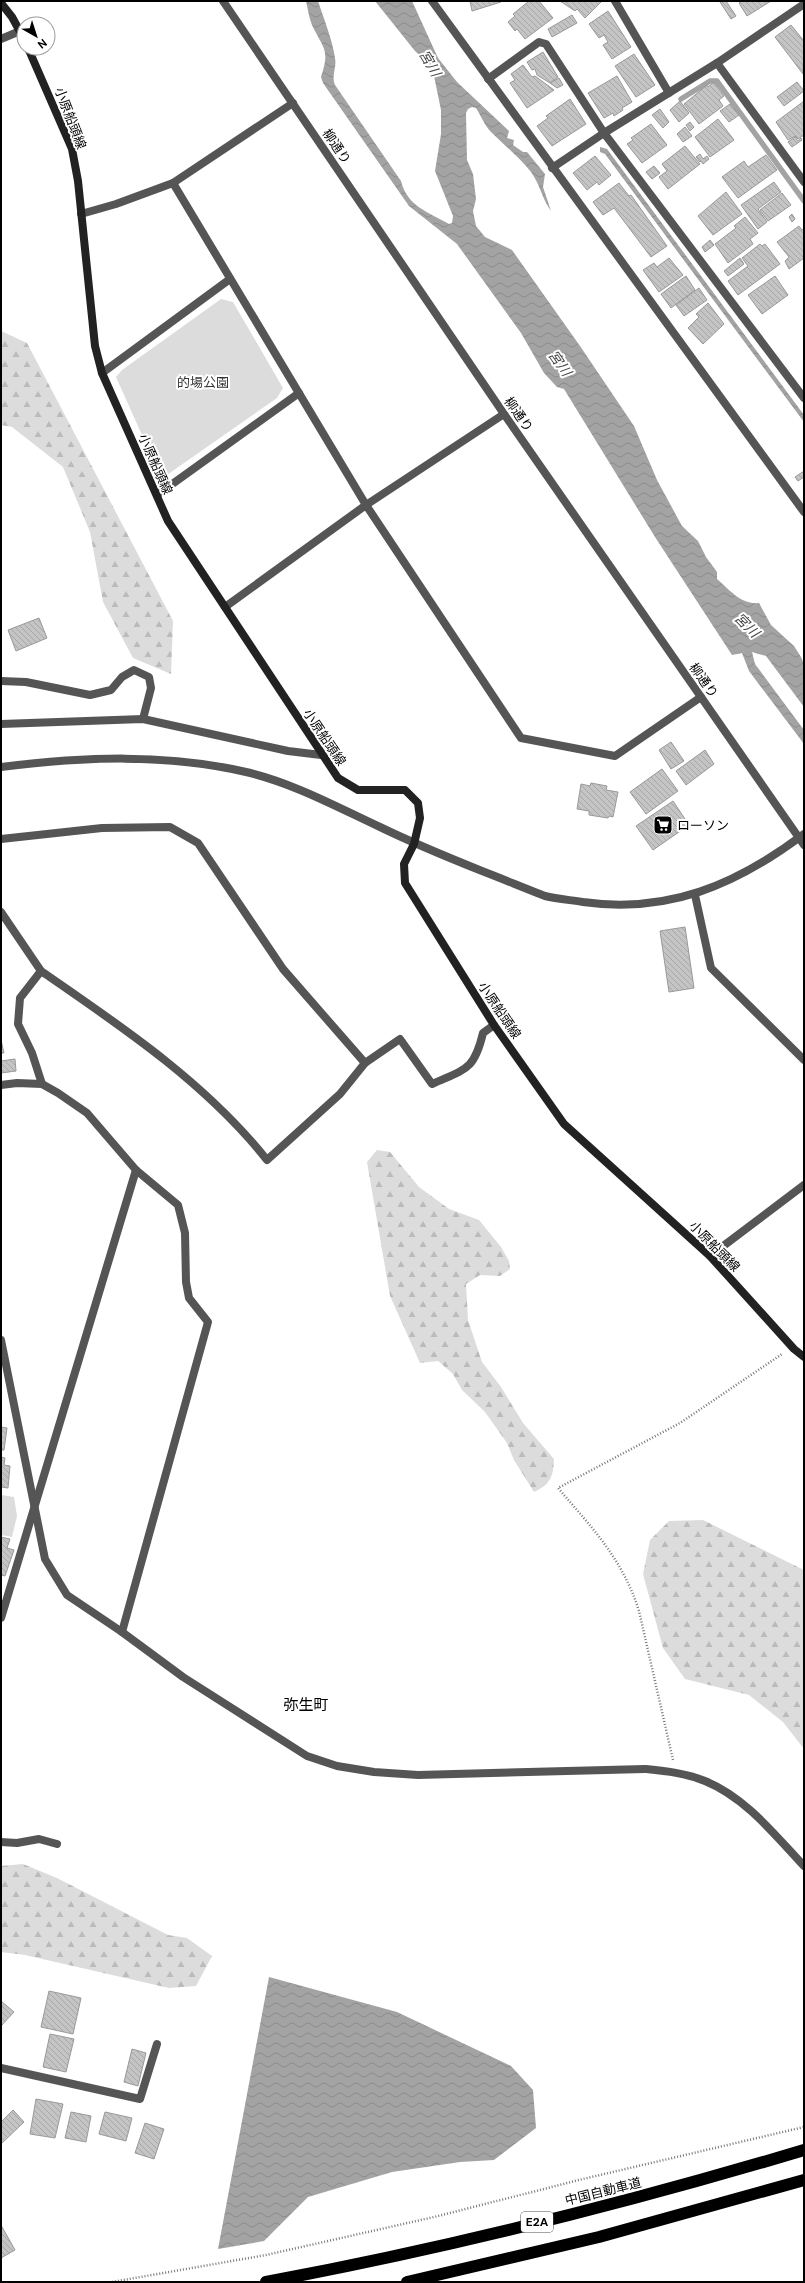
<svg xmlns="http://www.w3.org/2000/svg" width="805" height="2283" font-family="'DM Sans','Noto Sans JP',sans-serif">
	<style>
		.green { fill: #dcdcdc }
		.forest { fill: url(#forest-firs) }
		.water { fill: url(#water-waves) }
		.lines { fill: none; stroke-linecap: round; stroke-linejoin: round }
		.stream { stroke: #a3a3a3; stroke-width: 5.5 }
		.building { fill: url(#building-back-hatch); stroke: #999 }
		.path { stroke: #777; stroke-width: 2.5; stroke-dasharray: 1 2; stroke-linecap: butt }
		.minor { stroke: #555; stroke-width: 8 }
		.tertiary { stroke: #555; stroke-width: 8 }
		.secondary { stroke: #222; stroke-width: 8 }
		.motorway { stroke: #000; stroke-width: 12 }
		.labels { text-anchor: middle; stroke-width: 4; stroke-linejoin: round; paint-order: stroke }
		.shield { fill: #fff; stroke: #4c4c4c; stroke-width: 1 }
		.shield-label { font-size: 12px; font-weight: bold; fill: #000 }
		.street-label { font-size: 13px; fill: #000; stroke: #fff }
		.park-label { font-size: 13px; fill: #333; stroke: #fff }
		.poi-label { font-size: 13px; fill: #000; stroke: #fff; text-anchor: start }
		.water-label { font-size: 14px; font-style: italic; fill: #444; stroke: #fff }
		.quarter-label { font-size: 15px; fill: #000; stroke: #fff }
	</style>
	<defs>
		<pattern id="forest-firs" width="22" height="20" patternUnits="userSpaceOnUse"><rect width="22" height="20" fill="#dcdcdc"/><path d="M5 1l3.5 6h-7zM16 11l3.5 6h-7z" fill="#bbb"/></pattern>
		<pattern id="water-waves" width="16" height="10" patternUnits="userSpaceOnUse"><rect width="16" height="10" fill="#a3a3a3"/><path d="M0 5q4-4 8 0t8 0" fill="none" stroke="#8b8b8b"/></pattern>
		<pattern id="building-back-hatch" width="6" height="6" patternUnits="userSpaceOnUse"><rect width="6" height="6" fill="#c4c4c4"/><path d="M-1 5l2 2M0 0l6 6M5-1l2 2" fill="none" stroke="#a7a7a7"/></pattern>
	</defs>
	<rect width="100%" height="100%" fill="#fff"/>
	<!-- green -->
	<g class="green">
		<polygon points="221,299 233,302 283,388 277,398 164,477 159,473 116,377 122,370"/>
		<polygon points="1,1495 14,1497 17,1516 12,1537 1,1535"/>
	</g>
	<!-- forest -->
	<g class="forest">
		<polygon points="1,331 27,343 173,621 171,674 133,658 103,602 90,532 63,467 12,427 1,425"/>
		<path d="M377 1150 390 1152 419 1187 449 1209 479 1220 501 1247 509 1261 510 1269 500 1276 480 1275 466 1284 468 1320 482 1362 501 1387 523 1423 554 1459C553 1477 551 1484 534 1492L514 1460 507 1443 485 1412 462 1390 453 1374 438 1361 420 1363 390 1296 367 1162Z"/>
		<polygon points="703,1520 804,1570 804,1749 783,1722 749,1695 685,1679 663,1648 643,1574 650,1540 669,1521"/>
		<polygon points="23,1864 57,1878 168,1935 187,1938 212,1956 196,1986 169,1988 25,1955 1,1952 1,1866"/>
	</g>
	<!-- water -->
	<g class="water">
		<path d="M306 1H318C324 20 332 38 335 58 337 68 331 75 335 85L401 181C407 206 428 212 449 224L452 223 453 216 435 171 441 134V110L434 76 423 58 415 51 375 1H412L438 58 457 82 509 131 507 138 514 140 513 145 523 152H527L545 174 543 187 551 211C542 199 540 184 531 172 519 157 504 145 491 132 485 126 481 116 476 108L472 107 468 109 466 113 467 160 473 174 476 199 473 211 476 226 485 237 512 250 580 346 634 426 657 480 682 526 698 541 706 557 717 572V579C730 590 741 605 759 603L771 625 794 646 801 657 804 664V707L766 656 752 652 755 664 804 730V744L749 671 742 653 732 655 655 537 564 389 557 387 544 373 521 333 457 244 409 206 323 83 321 77C330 49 324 50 312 25 309 18 308 9 306 1Z"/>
		<polygon points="600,147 607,149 804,415 804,422 605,154 600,152"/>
		<polygon points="269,1977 397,2012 511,2066 533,2090 536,2128 494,2160 460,2162 392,2172 308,2197 264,2241 218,2249"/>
	</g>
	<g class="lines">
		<!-- stream -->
		<polyline class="stream" points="681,99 710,81 717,81 804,201"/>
	</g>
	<!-- building -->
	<g class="building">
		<polygon points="470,1 501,1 501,2 472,11"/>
		<polygon points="529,1 539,1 553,18 525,39 517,29 515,31 508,22 515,16 513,14"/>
		<polygon points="560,1 602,1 585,18 577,9 575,11"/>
		<polygon points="726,1 736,16 731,19 720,2"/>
		<polygon points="742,1 771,1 747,16 739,3"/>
		<polygon points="608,11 631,47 612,59 603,45 608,42 604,35 599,38 589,24"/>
		<polygon points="572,15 577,23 552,37 548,29"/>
		<polygon points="791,25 804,41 803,74 775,37"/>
		<polygon points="543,52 558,77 550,83 537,75 535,69 532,70 527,62"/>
		<polygon points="634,54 655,85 636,97 615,66"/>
		<polygon points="523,65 532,77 535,76 554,90 527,108 510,83 515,80 511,74"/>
		<polygon points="617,76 632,102 622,108 623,110 614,116 613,113 604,118 588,93"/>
		<polygon points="559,78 563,85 557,88 550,83"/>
		<polygon points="714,82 724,96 719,100 723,106 699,124 684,104 707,85 708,87"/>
		<polygon points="797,82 804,91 784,106 777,97"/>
		<polygon points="570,99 586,124 552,146 537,126 548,118 546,116"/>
		<polygon points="680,101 689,113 679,122 670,110"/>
		<polygon points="804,101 804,135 798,139 795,136 788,140 776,122"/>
		<polygon points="730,104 739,115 729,122 720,111"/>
		<polygon points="660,109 669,122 663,128 652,115"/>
		<polygon points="718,119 734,140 710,157 695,137"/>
		<polygon points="690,122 694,127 690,131 686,125"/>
		<polygon points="651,124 667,145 642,163 627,144 633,140 631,138"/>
		<polygon points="685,127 692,136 683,142 677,134"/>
		<polygon points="795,137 798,141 801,138 802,140 792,147 788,142"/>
		<polygon points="685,146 700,164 668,189 659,177 667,171 662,164"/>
		<polygon points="700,154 703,159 707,156 709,159 703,164 701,161 700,162 696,157"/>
		<polygon points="766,155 777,170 738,198 722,177 744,161 748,167"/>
		<polygon points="595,156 611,175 599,185 597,182 587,190 573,173"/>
		<polygon points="654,166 660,173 652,179 646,172"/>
		<polygon points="774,182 781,192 758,209 767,222 758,229 741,205"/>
		<polygon points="619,183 629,196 631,195 667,246 651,257 614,208 603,215 593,202"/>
		<polygon points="726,192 742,214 713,235 698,216"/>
		<polygon points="782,193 791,205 768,221 760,210"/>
		<polygon points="792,214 795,219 792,222 789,217"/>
		<polygon points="745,217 758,233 750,239 753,244 728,263 715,244 736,228 734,226"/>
		<polygon points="799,226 802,230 804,229 804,258 789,269 785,261 789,257 777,242"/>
		<polygon points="710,240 714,245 705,252 702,247"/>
		<polygon points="760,244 762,246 765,244 780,264 738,295 728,281 748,266 742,258"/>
		<polygon points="669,258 683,275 659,292 643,270 654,263 657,267"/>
		<polygon points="740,258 744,264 728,276 724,271"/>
		<polygon points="686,276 695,290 671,308 661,294"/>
		<polygon points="775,276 788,295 762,314 748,295"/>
		<polygon points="699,288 707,300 684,316 676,305"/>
		<polygon points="708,303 724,324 703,344 688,328 699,317 696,314"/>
		<polygon points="804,471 804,477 798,481 795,477"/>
		<polygon points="39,618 47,638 16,651 8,630"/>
		<polygon points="671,742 684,761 671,769 659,750"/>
		<polygon points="705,750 714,764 686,785 676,771"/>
		<polygon points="662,769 678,791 646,814 630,792"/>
		<polygon points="591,783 607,786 606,790 618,792 613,817 609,816 608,818 589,815 589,811 577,809 581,784 590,786"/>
		<polygon points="673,801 689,825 653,850 636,826"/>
		<polygon points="685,927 694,988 669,992 660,931"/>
		<polygon points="1,1040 4,1053 1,1053"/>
		<polygon points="15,1059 16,1071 1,1073 1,1061"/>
		<polygon points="1,1427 7,1428 4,1450 1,1450"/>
		<polygon points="1,1457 5,1458 4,1465 10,1466 8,1488 1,1487"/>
		<polygon points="1,1537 10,1539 7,1548 14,1550 5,1576 1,1575"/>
		<polygon points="49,1991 81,1998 73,2034 41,2027"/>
		<polygon points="1,2001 14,2012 1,2026"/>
		<polygon points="50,2034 74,2039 66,2072 43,2067"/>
		<polygon points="132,2049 146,2053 138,2086 124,2082"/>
		<polygon points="36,2099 63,2104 55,2138 30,2134"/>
		<polygon points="13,2110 24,2122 1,2144 1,2122"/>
		<polygon points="71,2112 91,2116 86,2142 65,2138"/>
		<polygon points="105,2112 132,2118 126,2141 99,2134"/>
		<polygon points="145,2123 164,2129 154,2159 135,2153"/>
		<polygon points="1,2225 15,2250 1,2258"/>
	</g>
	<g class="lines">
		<!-- path -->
		<g class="path">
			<path d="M673 1760 639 1611C622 1558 593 1529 558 1488L680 1423 782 1354"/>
			<polyline points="112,2282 266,2255 434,2217 583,2179 804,2127"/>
		</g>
		<!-- minor -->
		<g class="minor">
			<polyline points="432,1 804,512"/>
			<polyline points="615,1 669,93"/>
			<polyline points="804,4 717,63 604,133 804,398"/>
			<polyline points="1,39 20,31"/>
			<polyline points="717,63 804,182"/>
			<polyline points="488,79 539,42 546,44 604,133 552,168"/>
			<polyline points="173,183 366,505 521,738 615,756 701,697"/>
			<polyline points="81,214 116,204 173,183 293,103"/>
			<polyline points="102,373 230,279"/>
			<polyline points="157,495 299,393"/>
			<polyline points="225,607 366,505 504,414"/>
			<polyline points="1,681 26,682 90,695 111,690 122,677 134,670 149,677 151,688 143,719"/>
			<polyline points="1,724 143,719 288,751 321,755"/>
			<path d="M1 839 102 828 170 827 198 843 283 969 365 1063 400 1039 432 1084C465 1069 474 1071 483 1033L494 1025"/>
			<polyline points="695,895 711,968 804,1060"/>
			<polyline points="1,912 41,971"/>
			<path d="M42 1084 32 1053 18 1024 20 998 41 971C121 1026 206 1083 267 1160L340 1094 365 1063"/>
			<polyline points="1,1085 17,1083 42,1084 58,1093 87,1113 136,1170 178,1205 185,1233 186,1282 189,1298 208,1322 122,1632"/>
			<polyline points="710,1256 804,1185"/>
			<path d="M1 1340 45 1559 67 1595 122 1632 183 1677 307 1756 337 1766 374 1772 418 1775 645 1769C665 1771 686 1773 705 1781 745 1797 775 1835 804 1866"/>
			<polyline points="1,1618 136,1170"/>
			<polyline points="1,1842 17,1843 39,1839 57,1844"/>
			<polyline points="1,2068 140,2099 157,2044"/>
		</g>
		<!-- tertiary -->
		<g class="tertiary">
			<polyline points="223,1 504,414 804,845"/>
			<path d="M1 767C83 757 166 753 246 772 293 783 337 807 380 827 413 843 447 857 482 871 503 879 524 888 545 896 557 899 571 900 583 902 668 914 736 885 804 834"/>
		</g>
		<!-- secondary -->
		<g class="secondary">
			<polyline points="1,3 12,17 24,39"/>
			<polyline points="28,48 72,149 78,181 95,346 102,373 168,521 338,778 358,790 405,790 418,803 420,818 414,844 404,864 405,883 494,1025 564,1124 710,1256 794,1349 804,1357"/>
		</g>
		<!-- motorway -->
		<g class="motorway">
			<path d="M266 2282C448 2248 627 2203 804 2150"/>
			<polyline points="407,2282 599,2237 804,2180"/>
		</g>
	</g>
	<!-- icons -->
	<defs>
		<symbol id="supermarket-square" viewBox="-11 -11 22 22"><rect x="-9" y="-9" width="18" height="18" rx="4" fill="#000" stroke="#fff"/><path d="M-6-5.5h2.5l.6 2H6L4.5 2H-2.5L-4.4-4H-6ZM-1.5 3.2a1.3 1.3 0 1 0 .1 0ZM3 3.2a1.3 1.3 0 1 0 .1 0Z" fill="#fff"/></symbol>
	</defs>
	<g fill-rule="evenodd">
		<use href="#supermarket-square" x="652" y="814" width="22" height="22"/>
	</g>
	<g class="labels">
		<!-- shield labels -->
		<rect class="shield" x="521" y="2212" width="32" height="20" rx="3"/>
		<g class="shield-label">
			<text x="537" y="2226">E2A</text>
		</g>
		<!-- street labels -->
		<g class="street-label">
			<text transform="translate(71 118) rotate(69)" y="5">小原船頭線</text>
			<text transform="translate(337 146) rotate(56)" y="5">柳通り</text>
			<text transform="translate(519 414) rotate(55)" y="5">柳通り</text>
			<text transform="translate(156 464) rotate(66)" y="5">小原船頭線</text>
			<text transform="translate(704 680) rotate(55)" y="5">柳通り</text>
			<text transform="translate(325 737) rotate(56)" y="5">小原船頭線</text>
			<text transform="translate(500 1010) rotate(56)" y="5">小原船頭線</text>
			<text transform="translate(715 1246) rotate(45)" y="5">小原船頭線</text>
			<text transform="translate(603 2191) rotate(-14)" y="5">中国自動車道</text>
		</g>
		<!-- park labels -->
		<g class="park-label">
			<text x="203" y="387">的場公園</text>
		</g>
		<!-- poi labels -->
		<g class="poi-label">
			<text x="677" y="830">ローソン</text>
		</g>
		<!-- water labels -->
		<g class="water-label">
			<text transform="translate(430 63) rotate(60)" y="5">宮川</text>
			<text transform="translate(560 363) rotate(55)" y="5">宮川</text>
			<text transform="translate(747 625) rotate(45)" y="5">宮川</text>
		</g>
		<!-- quarter labels -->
		<g class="quarter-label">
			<text x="306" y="1710">弥生町</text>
		</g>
	</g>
	<!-- border -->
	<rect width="805" height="2283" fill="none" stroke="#000000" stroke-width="4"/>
	<!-- north arrow -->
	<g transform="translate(36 36) rotate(141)"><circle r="19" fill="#ffffff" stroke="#999999"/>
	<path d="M0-3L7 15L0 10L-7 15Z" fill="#000000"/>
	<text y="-6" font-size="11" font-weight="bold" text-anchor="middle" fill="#000000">N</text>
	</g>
</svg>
